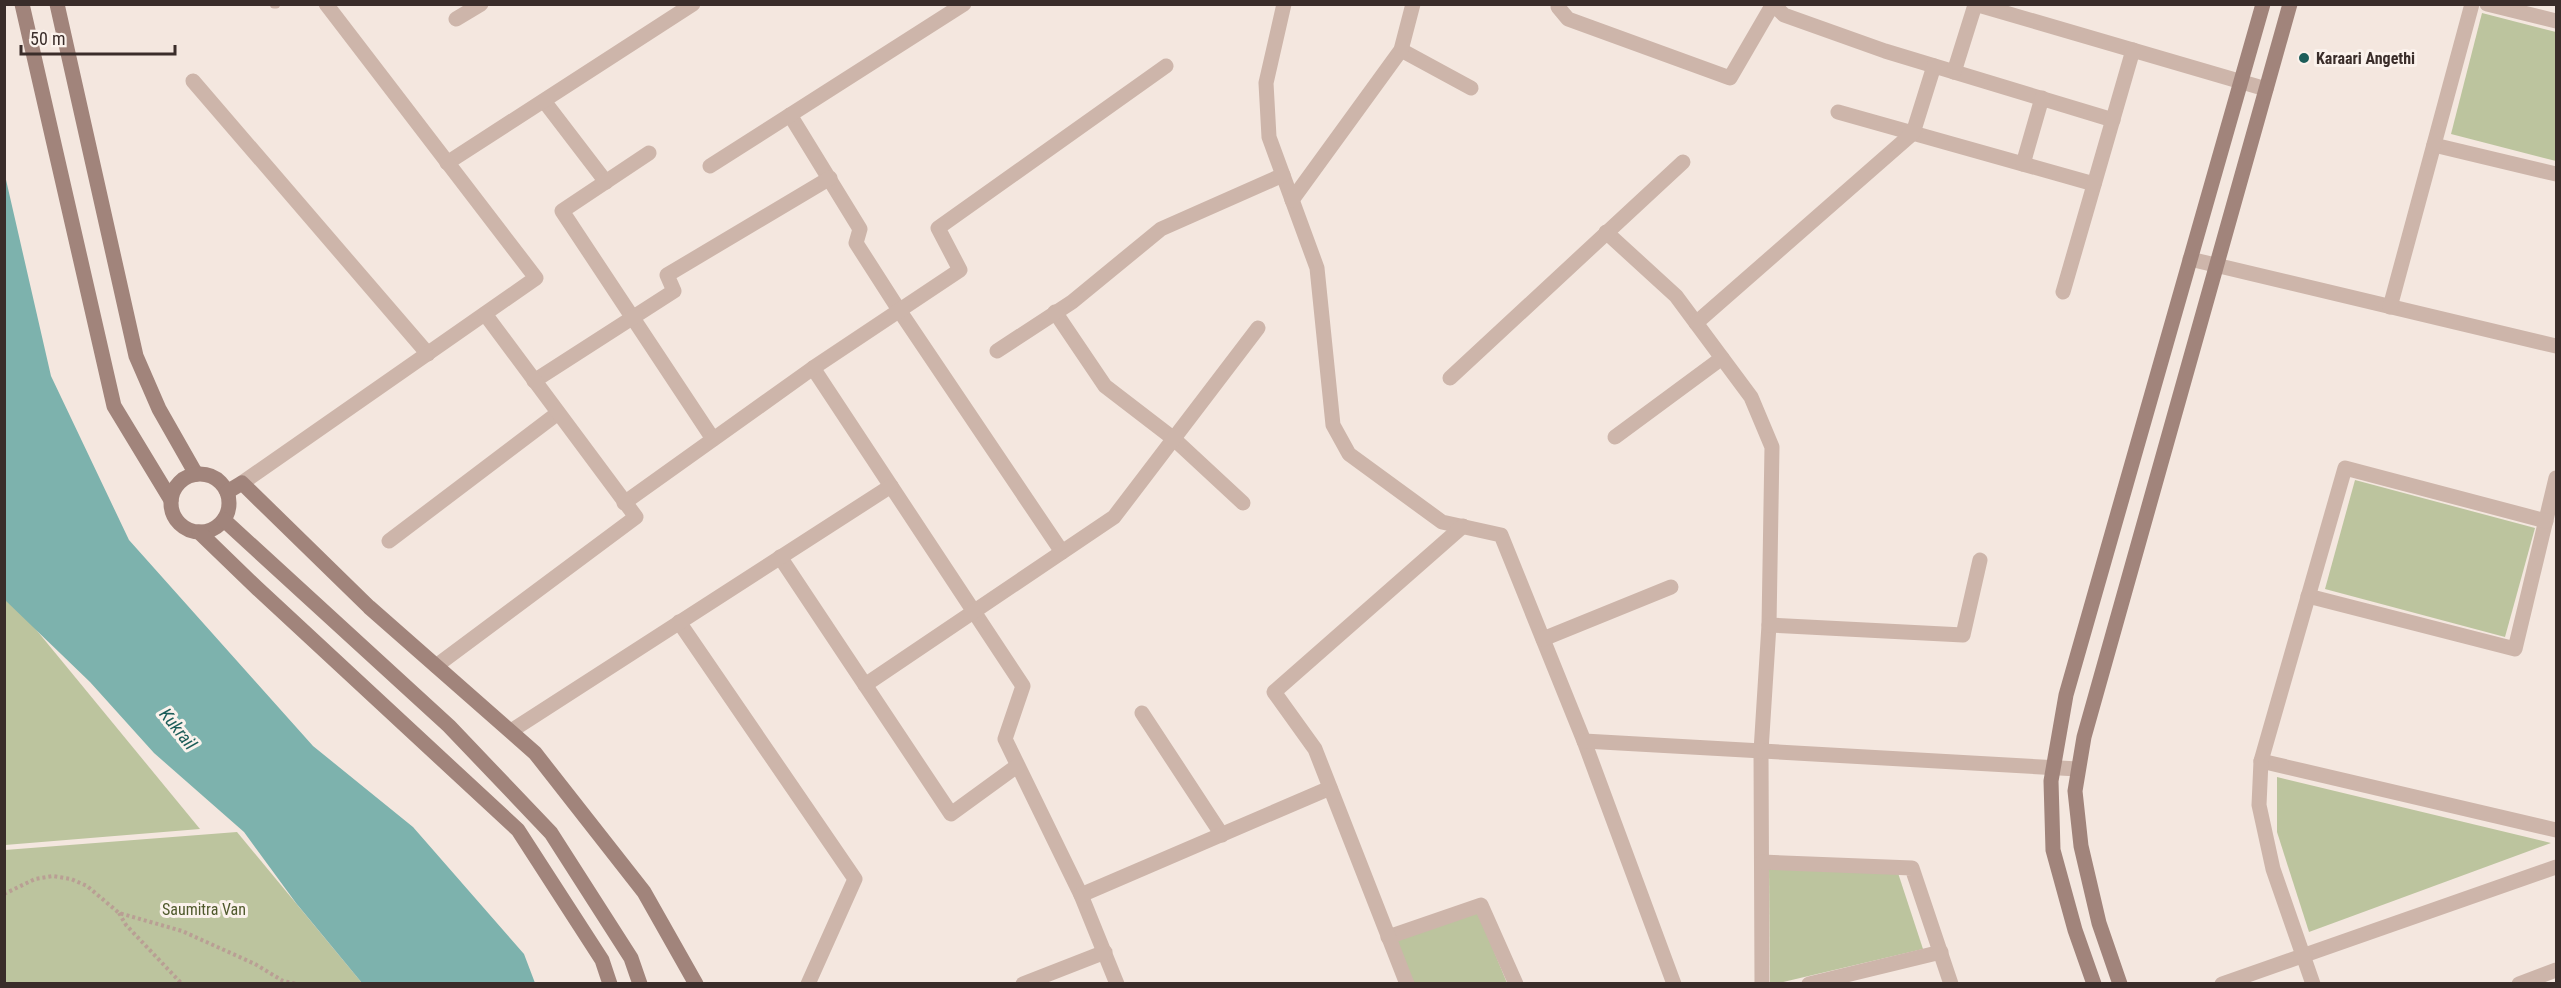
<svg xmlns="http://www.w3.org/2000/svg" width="2561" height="988" font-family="'Roboto Condensed',sans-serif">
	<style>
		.green { fill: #bcc49e }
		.water { fill: #7db2ad }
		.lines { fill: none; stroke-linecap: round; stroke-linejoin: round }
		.path { stroke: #b99f94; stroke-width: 4; stroke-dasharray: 3 3; stroke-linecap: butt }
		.lane { stroke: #cdb5aa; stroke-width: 9 }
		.street { stroke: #cdb5aa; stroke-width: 15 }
		.secondary { stroke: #a1847b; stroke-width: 15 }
		.poi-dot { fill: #1d5d59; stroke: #fbf2ec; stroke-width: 2 }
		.labels { text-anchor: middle; stroke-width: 6; stroke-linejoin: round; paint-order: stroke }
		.poi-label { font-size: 16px; font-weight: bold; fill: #3a2d2a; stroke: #fbf2ec; text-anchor: start }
		.park-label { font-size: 16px; fill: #4f592c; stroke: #fbf2ec }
		.water-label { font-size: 18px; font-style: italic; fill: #1d5d59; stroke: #fbf2ec }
	</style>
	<rect width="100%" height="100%" fill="#f4e7df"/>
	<!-- green -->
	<g class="green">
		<polygon points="2482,13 2556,32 2556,161 2451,134"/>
		<polygon points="2355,480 2535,528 2505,637 2325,589"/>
		<polygon points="4,597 15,604 200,829 5,845"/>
		<polygon points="2277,777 2551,843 2309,932 2277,832"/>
		<polygon points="237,832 362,983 5,984 5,850"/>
		<polygon points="1769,868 1898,873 1923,949 1779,983 1770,983"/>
		<polygon points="1477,910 1507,983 1414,983 1396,940"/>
	</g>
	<!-- water -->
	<polygon class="water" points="4,171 51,376 129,540 313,746 413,827 524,954 535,983 362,983 296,903 244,832 154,753 90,682 5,600"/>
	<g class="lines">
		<!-- path -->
		<g class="path">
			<polyline points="4,894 35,879 53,876 71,879 87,886 119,913 182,931 255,964 283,981 297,984"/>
			<polyline points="119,913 126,925 182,984"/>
		</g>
		<!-- lane -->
		<polyline class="lane" points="274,4 276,4"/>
		<!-- street -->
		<g class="street">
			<polyline points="1284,4 1266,83 1269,137 1317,268 1333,425 1349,454 1442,522 1501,535 1584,741 1674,984"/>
			<polyline points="2487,4 2556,21"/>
			<polyline points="1558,7 1568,19 1730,78 1773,4 1784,15 1885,51 2113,120"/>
			<polyline points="456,19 481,4"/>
			<polyline points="1401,50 1471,88"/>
			<polyline points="1954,72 1975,5 1975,4 2266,89"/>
			<polyline points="193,81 428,354"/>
			<polyline points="544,101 606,182"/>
			<polyline points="1838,112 2094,184"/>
			<polyline points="790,115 860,229 856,243 899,310 1062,552"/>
			<polyline points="2434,145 2556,174"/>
			<polyline points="649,153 562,211 713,439"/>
			<polyline points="447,163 693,4"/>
			<polyline points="2023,164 2042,98"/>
			<polyline points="710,166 964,4"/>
			<polyline points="1292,200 1401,50 1413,4"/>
			<polyline points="1606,232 1676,296 1751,397 1772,447 1769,625 1761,751 1762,984"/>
			<polyline points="2190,259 2556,346"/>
			<polyline points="2063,292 2133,50"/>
			<polyline points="2390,307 2472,4"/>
			<polyline points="1055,312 1105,386 1174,439 1243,503"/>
			<polyline points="1696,323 1913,133 1934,66"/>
			<polyline points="997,351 1072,302 1161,229 1283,175"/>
			<polyline points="813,368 1023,686 1005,739 1081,895 1117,984"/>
			<polyline points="1450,378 1683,162"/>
			<polyline points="534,381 674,291 667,275 830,178"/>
			<polyline points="1615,437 1722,358"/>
			<polyline points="242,483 536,278 326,4"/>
			<polyline points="624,503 813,368 960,270 938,228 1166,66"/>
			<polyline points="389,541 558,413"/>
			<polyline points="780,557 951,814 1017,766"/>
			<polyline points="2308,596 2515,649 2556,478"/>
			<polyline points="679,622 855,879 808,984"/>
			<polyline points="1769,625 1963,635 1980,560"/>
			<polyline points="1543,639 1671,587"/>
			<polyline points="436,666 636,517 485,314"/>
			<polyline points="865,685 1114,517 1258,328"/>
			<polyline points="1142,713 1222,835"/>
			<polyline points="511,731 891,486"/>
			<polyline points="1584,741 2078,769"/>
			<polyline points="2261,761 2556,830"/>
			<polyline points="1762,862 1912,868 1951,984"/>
			<polyline points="1081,895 1330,788"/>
			<polyline points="1388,937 1481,905 1516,984"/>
			<polyline points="1023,984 1105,952"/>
			<polyline points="1407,984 1315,749 1274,692 1463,526"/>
			<polyline points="1809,984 1941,952"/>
			<polyline points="2222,984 2556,867"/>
			<polyline points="2313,984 2273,869 2259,805 2261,761 2345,468 2546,521"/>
			<polyline points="2519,984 2556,970"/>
		</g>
		<!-- secondary -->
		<g class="secondary">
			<polyline points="22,4 114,406 171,500"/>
			<polyline points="57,4 136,356 159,409 196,474"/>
			<circle cx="200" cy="503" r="29"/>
			<polyline points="227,492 242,483 369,607 535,753 644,892 696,984"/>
			<polyline points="224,520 449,726 551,833 631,958 640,984"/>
			<polyline points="199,532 258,589 518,830 602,960 610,984"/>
			<polyline points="2094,984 2075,930 2053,850 2051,781 2066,695 2263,4"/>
			<polyline points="2120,984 2099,923 2081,846 2075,791 2084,737 2290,4"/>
		</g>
	</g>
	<!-- markers -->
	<circle class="poi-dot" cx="2304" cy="58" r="6"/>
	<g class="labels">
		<!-- poi labels -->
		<g class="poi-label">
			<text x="2316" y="64">Karaari Angethi</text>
		</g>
		<!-- park labels -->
		<g class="park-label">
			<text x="204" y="915">Saumitra Van</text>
		</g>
		<!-- water labels -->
		<g class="water-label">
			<text transform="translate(178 729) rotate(51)" y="6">Kukrail</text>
		</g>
	</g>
	<!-- border -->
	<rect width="2561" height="988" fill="none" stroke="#3a2d2a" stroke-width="12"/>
	<!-- scale -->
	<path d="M21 45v9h154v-9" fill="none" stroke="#3a2d2a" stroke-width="3"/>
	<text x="30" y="45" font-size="18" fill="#3a2d2a" stroke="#fbf2ec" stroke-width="4.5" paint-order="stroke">50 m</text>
</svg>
